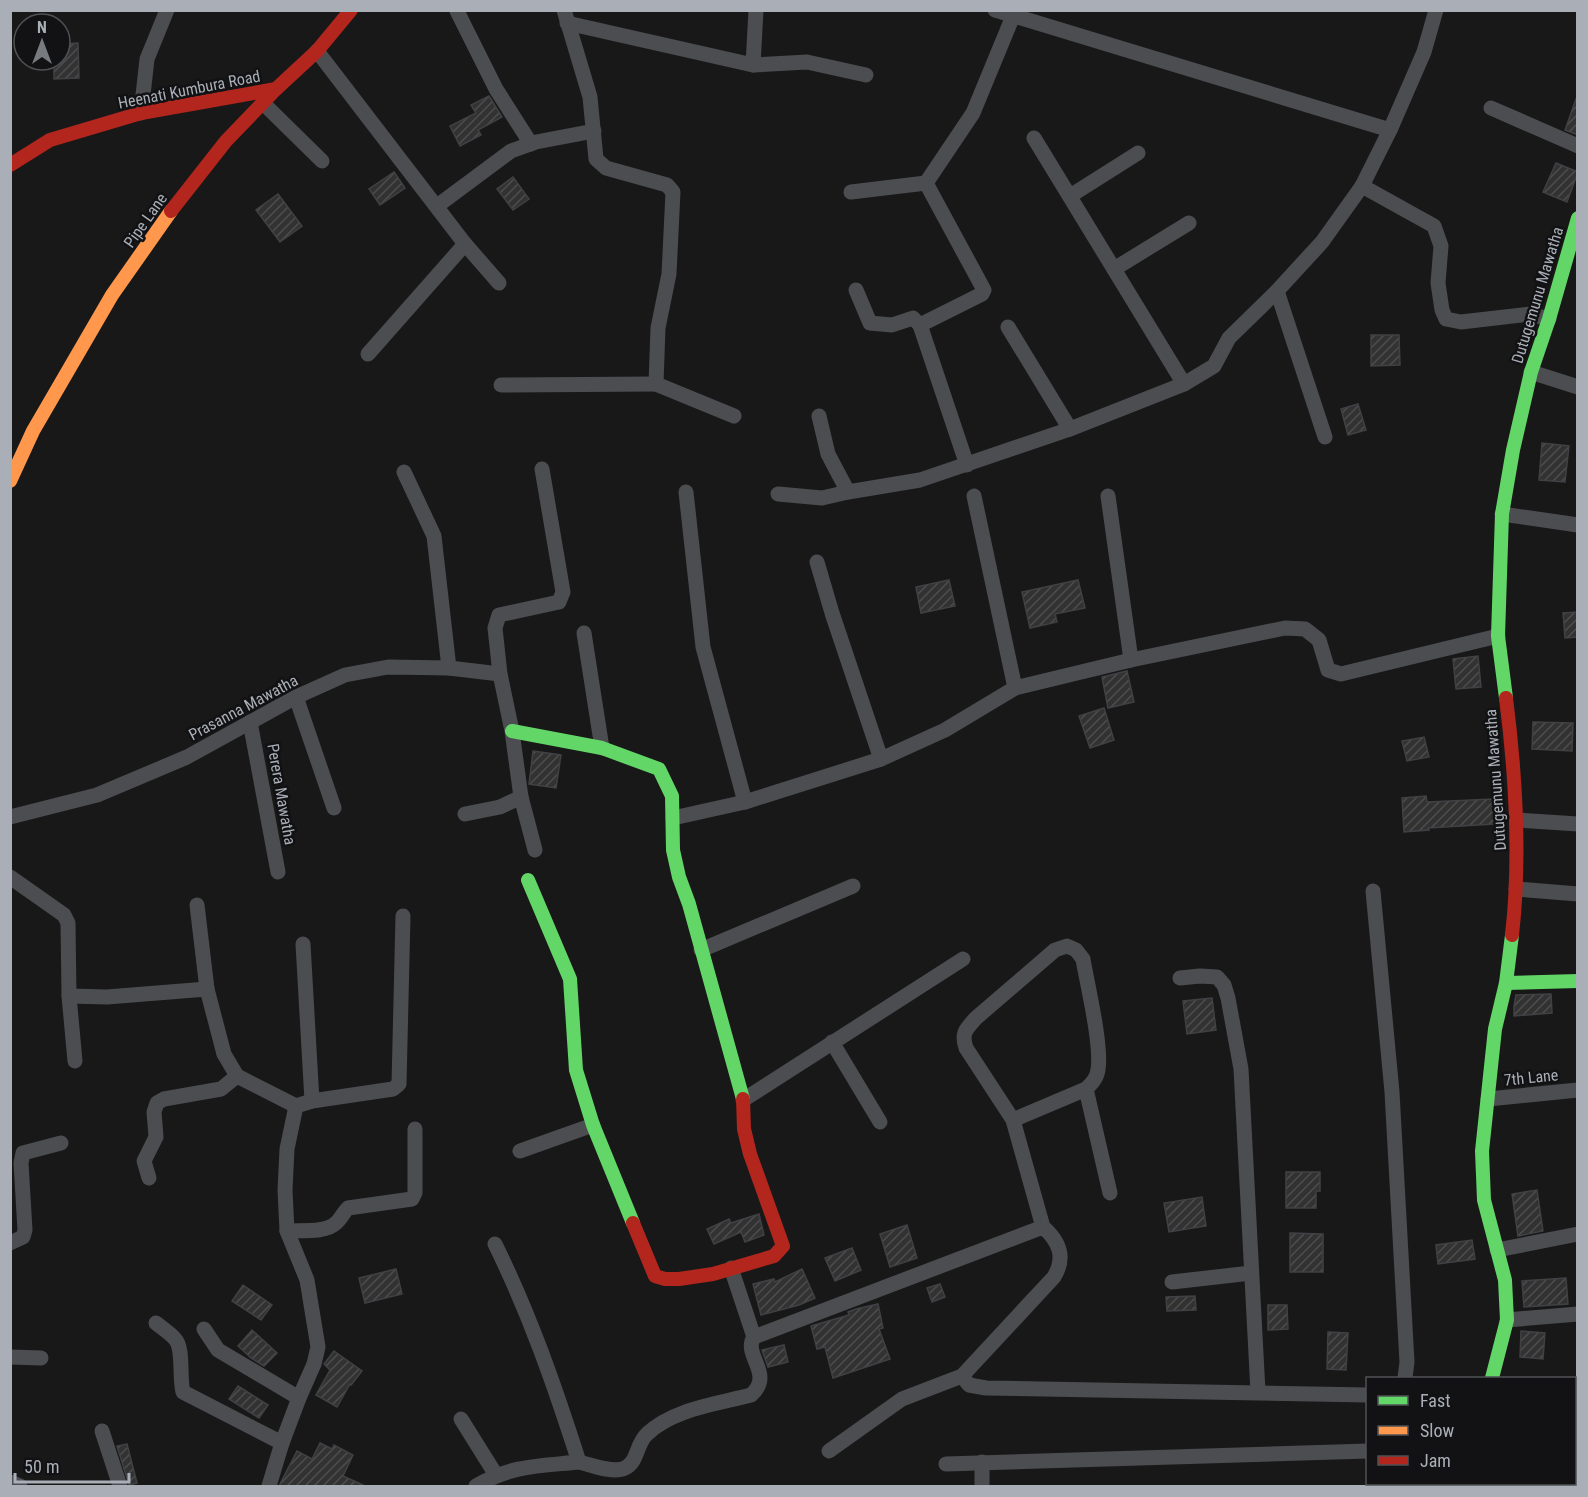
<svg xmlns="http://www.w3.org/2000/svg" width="1588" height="1497" font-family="'Roboto Condensed',sans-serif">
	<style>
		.building { fill: url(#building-hatch); stroke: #404144; stroke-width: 1.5 }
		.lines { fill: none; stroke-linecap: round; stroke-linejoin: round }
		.street { stroke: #4c4d50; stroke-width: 15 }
		.fast { stroke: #63d668; stroke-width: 14 }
		.slow { stroke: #ff974d; stroke-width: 14 }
		.jam { stroke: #b3261e; stroke-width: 14 }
		.labels { text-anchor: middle; stroke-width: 5; stroke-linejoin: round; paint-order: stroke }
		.street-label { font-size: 16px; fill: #aaafb7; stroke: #121214 }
	</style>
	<defs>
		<pattern id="building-hatch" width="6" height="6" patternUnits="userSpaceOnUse" patternTransform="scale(1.5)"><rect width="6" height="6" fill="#323233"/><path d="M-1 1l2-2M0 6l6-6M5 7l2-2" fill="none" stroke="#4d4d4e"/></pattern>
	</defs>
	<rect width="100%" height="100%" fill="#181818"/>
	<!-- building -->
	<g class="building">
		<polygon points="78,43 79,78 54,79 54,60 60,60 60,44"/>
		<polygon points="489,96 502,117 478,130 481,135 460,146 450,126 476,113 471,105"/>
		<polygon points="1576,99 1578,99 1578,135 1565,130"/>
		<polygon points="1556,163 1578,172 1567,202 1543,192"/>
		<polygon points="394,172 405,188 380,205 369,189"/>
		<polygon points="513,177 529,199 513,210 497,189"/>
		<polygon points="278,194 302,226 280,242 256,210"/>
		<polygon points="1371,335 1399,335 1400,365 1371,366"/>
		<polygon points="1358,404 1366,430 1348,435 1341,409"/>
		<polygon points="1542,443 1569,446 1565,482 1539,480"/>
		<polygon points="949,580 955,606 921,613 916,587"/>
		<polygon points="1078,580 1085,608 1055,614 1057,622 1030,628 1022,592"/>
		<polygon points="1578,612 1578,637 1565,638 1563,613"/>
		<polygon points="1478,656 1481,687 1456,689 1453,659"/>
		<polygon points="1127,671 1134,702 1108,708 1102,677"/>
		<polygon points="1104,708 1114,740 1090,748 1079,716"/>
		<polygon points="1533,722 1573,723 1572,751 1532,749"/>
		<polygon points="1424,737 1429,757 1407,761 1402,741"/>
		<polygon points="533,751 561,755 556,788 529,784"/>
		<polygon points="1426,796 1427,802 1493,799 1494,824 1428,828 1429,830 1404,832 1402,798"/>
		<polygon points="1551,994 1552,1013 1514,1016 1514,1006 1516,995"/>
		<polygon points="1212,998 1216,1030 1187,1034 1183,1001"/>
		<polygon points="1286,1172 1320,1172 1320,1191 1316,1191 1316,1208 1286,1208"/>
		<polygon points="1537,1190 1543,1231 1518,1236 1512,1194"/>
		<polygon points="1202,1197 1206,1226 1169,1232 1164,1203"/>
		<polygon points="759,1214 764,1235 745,1242 741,1232 714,1244 707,1229 729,1219 731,1223"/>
		<polygon points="907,1225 917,1258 890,1267 880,1234"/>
		<polygon points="1290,1233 1323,1234 1323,1272 1290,1272"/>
		<polygon points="1472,1240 1475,1259 1438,1264 1436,1245"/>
		<polygon points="852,1248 861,1270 835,1281 825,1258"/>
		<polygon points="396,1269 402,1294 365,1303 359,1278"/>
		<polygon points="802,1269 815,1298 799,1305 761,1315 753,1284 774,1279 775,1282"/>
		<polygon points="1566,1278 1568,1304 1524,1307 1522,1281"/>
		<polygon points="940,1284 945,1297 932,1302 927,1288"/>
		<polygon points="243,1285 272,1305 261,1320 232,1301"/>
		<polygon points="1195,1296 1196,1310 1167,1311 1166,1297"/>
		<polygon points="878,1304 883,1328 879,1329 890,1359 833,1378 825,1347 817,1349 811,1326 849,1315 848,1312 856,1309"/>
		<polygon points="1268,1305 1287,1305 1288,1329 1268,1330"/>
		<polygon points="252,1330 277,1353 264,1366 251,1358 238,1346"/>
		<polygon points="1521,1331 1545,1333 1543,1359 1520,1357"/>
		<polygon points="1328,1332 1348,1333 1346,1370 1327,1369"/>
		<polygon points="784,1345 788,1362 768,1367 762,1350"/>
		<polygon points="334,1351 362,1371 351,1385 350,1384 337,1407 316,1395 330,1370 324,1364"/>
		<polygon points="238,1386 268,1405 259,1418 229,1399"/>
		<polygon points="320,1443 332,1449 334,1445 353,1455 343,1476 365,1486 279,1486 297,1451 312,1459"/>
		<polygon points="127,1444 137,1483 129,1485 117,1446"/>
	</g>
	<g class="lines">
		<!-- street -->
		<g class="street">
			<polyline points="564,10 590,97 596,159 606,168 667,185 673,192 669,274 658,328 656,384 734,416"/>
			<polyline points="995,10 1390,130"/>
			<polyline points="457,11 496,89 531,144"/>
			<polyline points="567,23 753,65 807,62 866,75"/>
			<polyline points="317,51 465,244 499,283"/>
			<polyline points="753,65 756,10"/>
			<polyline points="263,103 322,161"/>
			<polyline points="1491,108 1578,146"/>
			<polyline points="141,113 147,59 167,10"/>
			<polyline points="1034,138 1184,384"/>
			<polyline points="1362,186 1434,226 1441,246 1438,283 1442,310 1446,319 1461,322 1530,314 1549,319"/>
			<polyline points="851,192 926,183 973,113 1013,16"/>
			<polyline points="1070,196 1138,153"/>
			<polyline points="437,206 511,151 536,142 594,131"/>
			<polyline points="1114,269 1189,223"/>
			<polyline points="856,290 870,323 892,325 913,318 920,325 967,465"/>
			<polyline points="1277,291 1325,437"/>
			<polyline points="920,325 982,294 984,290 926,183"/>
			<polyline points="1008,327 1070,429"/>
			<polyline points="368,354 465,244"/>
			<polyline points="1531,372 1578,387"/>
			<polyline points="501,385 656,384"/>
			<polyline points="819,416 828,454 848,492 920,480 1070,429 1184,384 1214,366 1229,338 1277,291 1322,242 1362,186 1390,130 1424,52 1436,10"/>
			<polyline points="404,472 434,536 449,668"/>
			<polyline points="686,492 703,647 745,802"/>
			<polyline points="778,494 822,498 848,492"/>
			<polyline points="974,496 1015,688"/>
			<polyline points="1108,496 1131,660"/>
			<polyline points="1502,514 1578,525"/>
			<polyline points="817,562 832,613 881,759"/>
			<polyline points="584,633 602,748"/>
			<polyline points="296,697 334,808"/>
			<polyline points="250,722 278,872"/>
			<polyline points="521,797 535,850"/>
			<polyline points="465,814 500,807 521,797 512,731 500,674 495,628 499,615 559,602 563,592 542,469"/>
			<polyline points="10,817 97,795 187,757 296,697 345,675 388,667 449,668 500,674"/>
			<polyline points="673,818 745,802 881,759 945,730 1015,688 1131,660 1285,628 1305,629 1319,640 1328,670 1341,674 1498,636"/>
			<polyline points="1518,820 1578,824"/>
			<polyline points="10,877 64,915 68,923 69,996 75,1061"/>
			<polyline points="1516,889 1578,894"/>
			<polyline points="1373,891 1392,1092 1407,1362 1405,1378"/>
			<polyline points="197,905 207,989 224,1054 237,1076 296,1106"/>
			<polyline points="303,944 312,1101"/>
			<polyline points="701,950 853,886"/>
			<polyline points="1180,978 1200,976 1217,977 1224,985 1228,998 1241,1069 1258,1392"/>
			<polyline points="69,996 107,997 207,989"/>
			<polyline points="832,1042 880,1122"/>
			<polyline points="1086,1089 1110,1193"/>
			<polyline points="1488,1099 1578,1090"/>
			<polyline points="743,1100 963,959"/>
			<path d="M1013 1120 1086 1089C1091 1084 1095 1081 1097 1074 1104 1052 1087 984 1083 959L1076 950 1067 946 1055 950 976 1018C966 1029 961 1033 966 1048L1013 1120 1043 1227"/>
			<polyline points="520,1151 593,1125"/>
			<polyline points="149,1178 144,1161 156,1137 154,1112 157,1103 164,1099 221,1089 237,1076"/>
			<path d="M287 1231C301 1230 326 1233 336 1223 341 1219 343 1213 348 1208L412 1199 415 1193V1129"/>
			<polyline points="10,1243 23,1237 25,1230 21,1163 23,1153 61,1143"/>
			<path d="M495 1244C530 1315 555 1387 579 1462 592 1465 613 1474 625 1468 638 1462 636 1444 647 1434 673 1409 717 1404 751 1395 775 1374 742 1355 754 1337L1043 1227C1059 1241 1066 1257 1054 1277L962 1376 902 1399 829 1451"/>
			<polyline points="1497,1250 1578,1234"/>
			<polyline points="731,1268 754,1337"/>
			<polyline points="1172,1282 1251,1273"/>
			<polyline points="1507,1320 1578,1314"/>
			<path d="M156 1323C162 1328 170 1333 175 1339 184 1348 179 1378 183 1392L282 1443"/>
			<polyline points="204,1329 218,1350 299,1398"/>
			<polyline points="10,1357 41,1358"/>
			<polyline points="962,1376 969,1385 986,1388 1368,1395"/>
			<polyline points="1574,1389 1578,1390"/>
			<polyline points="461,1419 496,1475"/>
			<polyline points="102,1431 120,1486"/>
			<polyline points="946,1464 1368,1451"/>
			<polyline points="10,1482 20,1486"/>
			<polyline points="1574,1483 1578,1483"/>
			<polyline points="269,1486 282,1443 299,1398 314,1364 318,1347 307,1280 287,1231 285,1190 287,1149 296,1106 312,1101 393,1089 399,1084 403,916"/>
			<path d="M476 1486C512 1465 539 1466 579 1462"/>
			<polyline points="982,1486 982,1462"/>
			<polyline points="1404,1486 1404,1484"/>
		</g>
		<!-- fast -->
		<g class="fast">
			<polyline points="1506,698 1498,636 1502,514 1513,450 1531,372 1549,319 1578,218"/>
			<polyline points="512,731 602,748 659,769 672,796 673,850 679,877 689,904 743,1099"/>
			<polyline points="528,880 570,979 576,1070 593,1125 633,1223"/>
			<polyline points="1506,983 1578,981"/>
			<polyline points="1492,1378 1507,1320 1505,1280 1484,1200 1482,1151 1495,1029 1506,983 1512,935"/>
		</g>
		<!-- slow -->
		<g class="slow">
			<polyline points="10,481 33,431 112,295 171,211"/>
			<polyline points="1423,1486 1425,1484"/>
		</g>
		<!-- jam -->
		<g class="jam">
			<polyline points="10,165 50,140 141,113 276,89"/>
			<polyline points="171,211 226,141 276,89 317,51 351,10"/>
			<path d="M1506 698C1516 777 1521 856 1512 935"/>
			<polyline points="633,1223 655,1276 665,1279 679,1279 713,1274 774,1256 783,1246 750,1154 744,1129 743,1099"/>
		</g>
	</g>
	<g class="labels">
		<!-- street labels -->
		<g class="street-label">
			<text transform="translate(189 89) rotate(-11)" y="6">Heenati Kumbura Road</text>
			<text transform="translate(145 220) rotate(-55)" y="6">Pipe Lane</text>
			<text transform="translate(1537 295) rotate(-73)" y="6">Dutugemunu Mawatha</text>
			<text transform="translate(243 707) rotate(-28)" y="6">Prasanna Mawatha</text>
			<text transform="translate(1495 780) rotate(-94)" y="6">Dutugemunu Mawatha</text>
			<text transform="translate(282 794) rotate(80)" y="6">Perera Mawatha</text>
			<text transform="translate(1531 1077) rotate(-6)" y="6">7th Lane</text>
		</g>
	</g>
	<!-- border -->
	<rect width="1588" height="1497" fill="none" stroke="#aaafb7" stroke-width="24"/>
	<!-- legend -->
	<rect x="1366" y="1377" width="210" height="108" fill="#121214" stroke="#4f5155" stroke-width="1.5"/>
	<rect x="1378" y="1396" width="30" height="9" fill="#63d668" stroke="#4f5155" stroke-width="1.5"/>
	<text x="1420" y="1407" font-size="18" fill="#aaafb7">Fast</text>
	<rect x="1378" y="1426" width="30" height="9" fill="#ff974d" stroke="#4f5155" stroke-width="1.5"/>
	<text x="1420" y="1437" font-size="18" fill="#aaafb7">Slow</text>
	<rect x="1378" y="1456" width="30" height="9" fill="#b3261e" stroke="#4f5155" stroke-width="1.5"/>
	<text x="1420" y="1467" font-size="18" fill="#aaafb7">Jam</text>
	<!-- north arrow -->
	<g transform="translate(42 42)"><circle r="28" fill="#121214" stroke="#4f5155" stroke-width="1.5"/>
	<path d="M0-4.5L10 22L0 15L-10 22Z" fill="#777a7f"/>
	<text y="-9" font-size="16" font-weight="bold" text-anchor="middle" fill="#aaafb7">N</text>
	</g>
	<!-- scale -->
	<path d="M15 1473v9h114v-9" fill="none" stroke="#aaafb7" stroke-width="3"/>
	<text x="24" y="1473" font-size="18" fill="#aaafb7" stroke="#121214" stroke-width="4.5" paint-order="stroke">50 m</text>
</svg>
